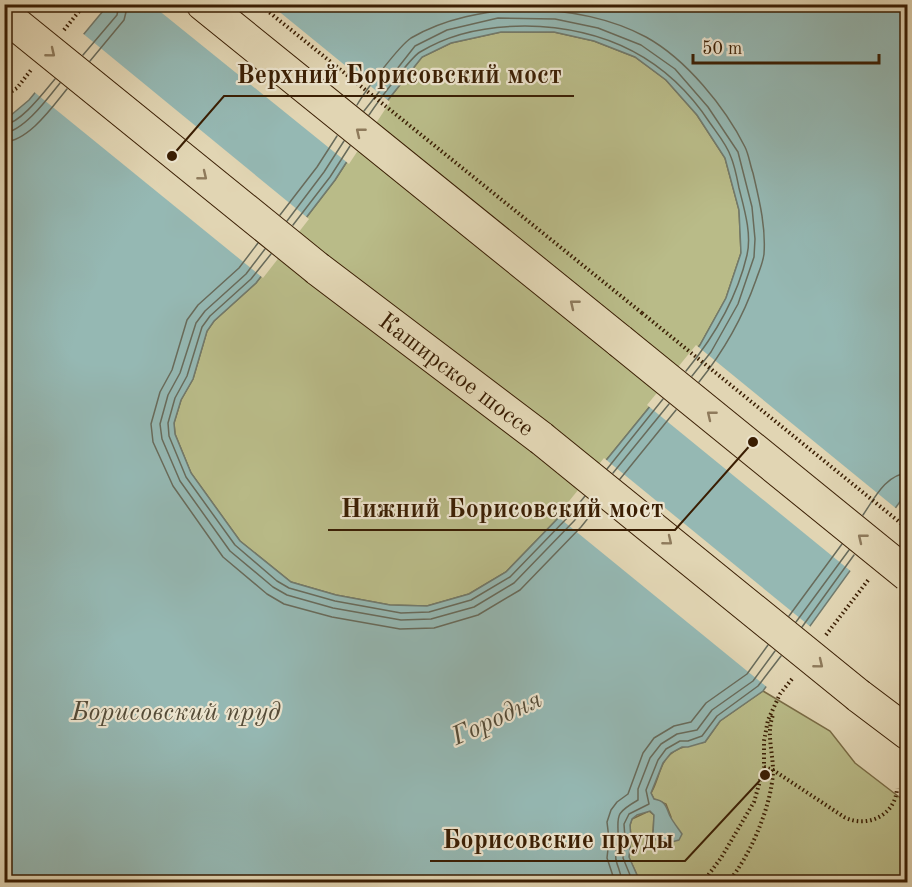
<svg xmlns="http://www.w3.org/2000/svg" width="912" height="887" font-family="'Old Standard TT',serif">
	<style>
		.green { fill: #b9bb88; stroke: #7a6c46; stroke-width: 1.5 }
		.water { fill: #95b8b3; stroke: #717a6d; stroke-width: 1.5; fill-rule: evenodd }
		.pier { fill: #e1d5b3 }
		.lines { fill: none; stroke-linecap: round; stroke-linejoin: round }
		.shore { stroke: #686b5b; stroke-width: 1.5 }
		.primary-casing { stroke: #3a1e03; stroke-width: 35 }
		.path { stroke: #3a1e03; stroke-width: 4; stroke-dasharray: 1.5 3; stroke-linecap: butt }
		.primary { stroke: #e1d5b3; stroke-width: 33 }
		.primary-bridge-casing { stroke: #3a1e03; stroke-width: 35; stroke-linecap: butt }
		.path-bridge { stroke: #3a1e03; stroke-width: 4; stroke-dasharray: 1.5 3; stroke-linecap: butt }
		.primary-bridge { stroke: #e1d5b3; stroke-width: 33 }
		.oneway { stroke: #8e7a5b }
		.labels { text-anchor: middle; stroke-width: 4.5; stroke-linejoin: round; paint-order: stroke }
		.street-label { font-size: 24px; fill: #3a1e03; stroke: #ece4ce }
		.water-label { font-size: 26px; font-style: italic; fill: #554c38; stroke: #ece4ce }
		.leader { fill: none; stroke: #3a1e03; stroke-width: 2 }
		.callout-dot { fill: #3a1e03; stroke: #ece4ce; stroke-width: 2 }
		.callout-label { font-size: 26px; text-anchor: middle; font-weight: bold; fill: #3a1e03; stroke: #ece4ce; stroke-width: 4.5; stroke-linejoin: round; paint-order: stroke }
	</style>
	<rect width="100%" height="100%" fill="#e1d5b3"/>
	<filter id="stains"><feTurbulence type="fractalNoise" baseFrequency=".00333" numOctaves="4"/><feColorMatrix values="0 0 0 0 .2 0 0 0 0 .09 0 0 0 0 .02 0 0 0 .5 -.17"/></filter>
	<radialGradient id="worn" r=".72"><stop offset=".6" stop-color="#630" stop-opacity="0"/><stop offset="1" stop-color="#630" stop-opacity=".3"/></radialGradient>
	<!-- green -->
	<g class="green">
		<polygon points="501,32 554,32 594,41 635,57 666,80 697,115 725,158 739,210 741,253 726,298 700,345 564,512 506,572 469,594 427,606 390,605 336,595 291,582 240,541 191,473 175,434 174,423 181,400 193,379 207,331 214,321 256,283 335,180 380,110 422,57 451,43"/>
		<path d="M763 691 830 731 855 763 907 803V882H633L637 875 629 858 631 839 630 825 632 819 649 811 654 815 653 834 671 817 666 804 654 799 651 793C656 785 658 775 662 766 669 748 688 745 705 742L720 721Z"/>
	</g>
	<!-- water -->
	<path class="water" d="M108 5H907V492L763 691 720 721 705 742 688 747H682L671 753 663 763 651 793 654 799C666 801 666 807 670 816 673 822 678 828 682 834L679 840C670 843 665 842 656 840L653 834 654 815 650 811 637 815 632 819 630 825 631 839 629 857 637 875 633 882H5L4 121 29 100ZM501 32H554L594 41 635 57 666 80 697 115 725 158 739 210 741 253 726 298 700 345 564 512 506 572 469 594 427 606 390 605 336 595 291 582 240 541 191 473 175 434 174 423 181 400 193 379 207 331 214 321 256 283 335 180 380 110 422 57 451 43Z"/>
	<!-- pier -->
	<g class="pier">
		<polygon points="152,5 271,5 390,102 349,164"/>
		<polygon points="81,32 309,219 263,278 33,91"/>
		<polygon points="696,345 898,510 853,573 647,405"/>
		<polygon points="604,458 812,628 768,688 557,516"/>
	</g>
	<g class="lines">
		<!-- shore -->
		<g class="shore">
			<polyline points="83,55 117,15 119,4"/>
			<polyline points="90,61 124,20 128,4"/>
			<path d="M357 105C365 91 399 46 411 38 476 0 579 1 646 37 686 59 725 107 745 147 749 155 750 165 753 173 759 199 766 226 764 254 763 263 759 271 756 280 743 317 724 351 699 382"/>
			<polyline points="364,111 415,46 447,30 498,18 555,19 598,28 641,45 675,69 708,107 738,152 752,207 755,239 754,257 738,304 711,352 692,376"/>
			<path d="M369 115C377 103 410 58 420 52 451 33 490 26 525 26 603 27 666 56 710 123 717 133 727 145 731 157 735 167 737 178 739 188 744 208 752 234 747 255 737 298 713 338 686 371"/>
			<path d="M4 125C21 123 44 92 55 79"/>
			<path d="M4 133C24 131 48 98 60 83"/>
			<path d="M4 142C29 141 53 106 67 89"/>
			<polyline points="280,215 317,167 337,136"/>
			<polyline points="287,221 324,172 344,141"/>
			<polyline points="293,225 330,177 350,146"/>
			<polyline points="258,243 239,268 198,305 187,320 172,370 160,392 151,424 153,442 173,486 223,557 267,594 284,604 332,617 400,629 434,628 478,615 520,590 581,527 597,507"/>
			<polyline points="265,249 246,274 205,311 196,323 180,373 168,395 160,424 162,439 180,481 230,551 273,587 287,595 333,608 401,620 431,619 474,607 514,583 574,521 590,501"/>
			<polyline points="271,254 251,279 210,316 202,327 187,376 175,398 168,423 169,436 186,477 235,545 277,581 289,588 335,601 401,613 429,612 471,600 510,577 569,516 585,496"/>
			<polyline points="607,469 663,399"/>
			<polyline points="613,473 669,404"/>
			<polyline points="620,479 676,410"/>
			<path d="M863 515C874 499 886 474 908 473"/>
			<polyline points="789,616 842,544"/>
			<polyline points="796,622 849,550"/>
			<polyline points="802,627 854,555"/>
			<polyline points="612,882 613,876 607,858 609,839 607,822 611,810 617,802 628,794 643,753 654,738 674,726 691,722 706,703 747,674 768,645"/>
			<path d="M621 882C622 873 618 869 616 860 615 854 617 848 618 841 619 816 612 815 638 800V789L650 758 661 744 677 734 697 730 712 710 753 681 775 651"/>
			<polyline points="629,882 630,875 623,858 625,839 624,824 629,814 649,804 646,790 658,760 666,749 680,741 688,741 702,736 717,716 758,686 781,656"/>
		</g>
		<defs>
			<g id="primary">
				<polyline points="203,4 620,341"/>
				<path id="s1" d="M318 269 541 438"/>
				<polyline points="859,696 908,733"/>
			</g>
		</defs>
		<!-- primary casing -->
		<use href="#primary" class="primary-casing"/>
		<!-- path -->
		<g class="path">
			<polyline points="259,4 642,313"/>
			<polyline points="64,30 85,4"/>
			<polyline points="4,96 17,88 31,70"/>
			<polyline points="826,635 869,579"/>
			<path d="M764 767 773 770 844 817C867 829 896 815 897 788"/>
			<polyline points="703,882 721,858 754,802 764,767 764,741 768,720 780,694 792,679"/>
			<path d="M728 882C750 857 772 805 773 771 773 751 766 734 773 715"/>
		</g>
		<!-- primary -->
		<use href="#primary" class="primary"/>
		<defs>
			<g id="primary-bridge">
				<polyline points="6,16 318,269"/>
				<polyline points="620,341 908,575"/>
				<polyline points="541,438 859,696"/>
			</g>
		</defs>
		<!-- primary-bridge casing -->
		<use href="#primary-bridge" class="primary-bridge-casing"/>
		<!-- path-bridge -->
		<polyline class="path-bridge" points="642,313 908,529"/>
		<!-- primary-bridge -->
		<use href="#primary-bridge" class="primary-bridge"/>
	</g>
	<!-- one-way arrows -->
	<defs><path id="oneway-chevron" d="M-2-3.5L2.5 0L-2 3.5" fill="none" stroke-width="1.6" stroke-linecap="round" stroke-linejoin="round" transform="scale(1.5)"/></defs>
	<g class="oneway">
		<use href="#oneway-chevron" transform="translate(51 53) rotate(39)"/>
		<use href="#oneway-chevron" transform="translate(360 132) rotate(-141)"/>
		<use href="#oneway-chevron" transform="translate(203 176) rotate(39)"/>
		<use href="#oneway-chevron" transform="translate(574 304) rotate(-141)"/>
		<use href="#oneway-chevron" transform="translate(711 415) rotate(-141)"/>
		<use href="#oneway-chevron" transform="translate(862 538) rotate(-141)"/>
		<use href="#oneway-chevron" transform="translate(668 541) rotate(39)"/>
		<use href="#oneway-chevron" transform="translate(819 664) rotate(39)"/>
	</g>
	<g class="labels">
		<!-- street labels -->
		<g class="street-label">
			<text dy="8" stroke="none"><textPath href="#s1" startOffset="174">Каширское шоссе</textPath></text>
		</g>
		<!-- water labels -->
		<g class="water-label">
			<text x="176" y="720">Борисовский пруд</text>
			<text transform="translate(496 717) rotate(-25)" y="9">Городня</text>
		</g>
	</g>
	<!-- callouts -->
	<path class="leader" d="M172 156L224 96H574M753 442L675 530H328M765 775L685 861H430"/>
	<g class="callout-dot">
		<circle cx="172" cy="156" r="6"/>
		<circle cx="753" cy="442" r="6"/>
		<circle cx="765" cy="775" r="6"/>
	</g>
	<g class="callout-label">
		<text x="399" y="83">Верхний Борисовский мост</text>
		<text x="502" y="517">Нижний Борисовский мост</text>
		<text x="558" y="848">Борисовские пруды</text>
	</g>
	<!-- margin -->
	<rect width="912" height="887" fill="none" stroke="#e1d5b3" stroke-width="24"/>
	<rect x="6" y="6" width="900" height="875" fill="none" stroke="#3a1e03" stroke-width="3"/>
	<rect x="12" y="12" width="888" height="863" fill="none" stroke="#3a1e03" stroke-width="1.5"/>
	<!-- scale -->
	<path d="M693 54v9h186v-9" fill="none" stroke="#3a1e03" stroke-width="3"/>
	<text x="702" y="54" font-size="18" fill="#3a1e03" stroke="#ece4ce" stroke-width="4.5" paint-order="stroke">50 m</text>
	<rect width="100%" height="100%" filter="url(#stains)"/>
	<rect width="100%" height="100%" fill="url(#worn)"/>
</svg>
